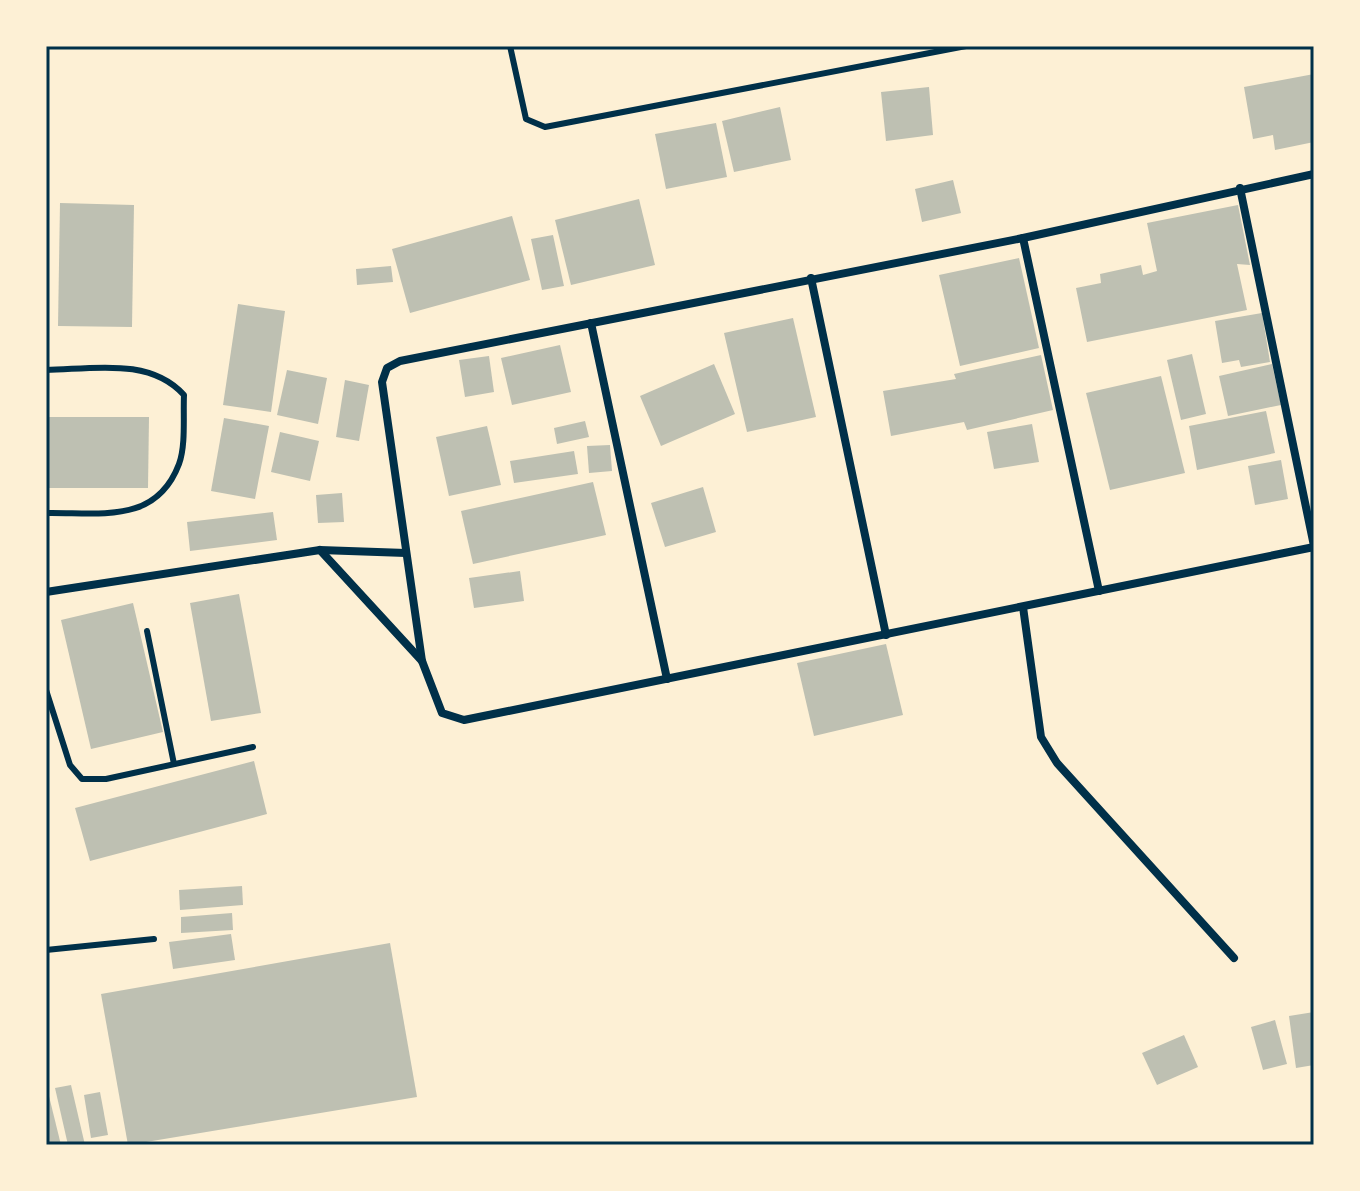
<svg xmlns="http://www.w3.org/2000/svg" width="1360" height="1191" font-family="Jost,sans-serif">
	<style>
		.building { fill: #bec0b2 }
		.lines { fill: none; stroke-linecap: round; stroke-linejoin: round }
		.service { stroke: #003049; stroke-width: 6 }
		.minor { stroke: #003049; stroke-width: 8 }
		.neatline { fill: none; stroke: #003049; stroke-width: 3 }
	</style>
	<rect width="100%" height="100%" fill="#fdf0d5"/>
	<!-- building -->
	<g class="building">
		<polygon points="1314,74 1314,142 1275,150 1273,135 1253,139 1244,87"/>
		<polygon points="929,87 933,135 886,141 881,92"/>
		<polygon points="780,107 791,160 734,172 722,121"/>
		<polygon points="716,123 727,177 666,189 655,134"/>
		<polygon points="953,180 961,213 922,222 915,189"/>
		<polygon points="639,199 655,265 571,285 555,220"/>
		<polygon points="60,203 134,205 132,327 58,326"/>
		<polygon points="1238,205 1250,265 1237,264 1247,310 1087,342 1076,288 1101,283 1100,274 1141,265 1143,275 1157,271 1147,223"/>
		<polygon points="512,216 530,280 410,313 392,249"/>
		<polygon points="553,235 564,286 542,290 531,239"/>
		<polygon points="1019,258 1039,348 960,366 939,275"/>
		<polygon points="391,266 393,282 357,285 356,269"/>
		<polygon points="238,304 285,311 271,412 223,405"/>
		<polygon points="1262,313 1270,362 1241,367 1239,360 1222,363 1215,321"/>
		<polygon points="793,318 816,417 747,432 724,333"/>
		<polygon points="560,345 571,392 512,405 501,358"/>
		<polygon points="1192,354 1206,414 1181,420 1167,360"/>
		<polygon points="1041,355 1053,410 967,430 964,422 891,436 883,391 956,379 954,374"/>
		<polygon points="489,356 494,392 465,397 459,360"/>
		<polygon points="714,364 735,414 661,446 640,396"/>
		<polygon points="1272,364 1281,405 1228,416 1219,376"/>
		<polygon points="287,370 327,378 318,424 277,415"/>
		<polygon points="1161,376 1185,473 1110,490 1086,393"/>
		<polygon points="345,380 369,385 359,441 336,437"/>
		<polygon points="1266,411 1275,453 1197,470 1189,426"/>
		<polygon points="46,417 149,417 148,488 46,488"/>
		<polygon points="224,418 269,426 255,499 211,491"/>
		<polygon points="585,421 589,437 557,444 554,428"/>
		<polygon points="1032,424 1039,462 994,469 987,432"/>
		<polygon points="487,426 501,485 449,496 436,437"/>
		<polygon points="280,432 319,441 310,481 271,472"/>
		<polygon points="610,445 612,471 589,473 587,446"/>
		<polygon points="574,451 578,474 514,483 510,461"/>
		<polygon points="1281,460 1288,499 1255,505 1248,466"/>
		<polygon points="593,482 606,535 473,564 461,511"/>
		<polygon points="703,487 716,532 665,547 651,503"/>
		<polygon points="342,493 344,522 318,523 316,495"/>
		<polygon points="273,512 277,540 190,551 187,522"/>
		<polygon points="520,571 524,601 474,608 469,578"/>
		<polygon points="239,594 261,713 211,721 190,603"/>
		<polygon points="133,603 163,732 91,749 61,620"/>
		<polygon points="886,644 903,715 814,736 797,663"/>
		<polygon points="254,761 267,814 90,861 75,808"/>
		<polygon points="242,886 243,905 180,910 179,890"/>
		<polygon points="232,913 233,930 181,933 181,917"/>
		<polygon points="231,934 235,960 173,969 169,942"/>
		<polygon points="390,943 417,1097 128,1145 101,994"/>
		<polygon points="1314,1012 1314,1065 1296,1068 1289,1016"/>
		<polygon points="1275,1020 1287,1064 1263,1070 1251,1027"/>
		<polygon points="1184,1035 1198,1067 1157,1085 1142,1053"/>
		<polygon points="71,1085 85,1145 68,1145 55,1088"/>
		<polygon points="47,1088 61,1145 46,1145"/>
		<polygon points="100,1092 108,1135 91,1138 84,1095"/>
	</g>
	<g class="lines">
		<!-- service -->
		<g class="service">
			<polyline points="510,46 526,119 545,127 966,46"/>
			<path d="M46 370C93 369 150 357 184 395 183 416 186 445 179 464 156 525 100 512 46 513"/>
			<polyline points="147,631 174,764"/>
			<polyline points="46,690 70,765 82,779 106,779 253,747"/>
			<polyline points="46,950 154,939"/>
		</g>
		<!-- minor -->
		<g class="minor">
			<polyline points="1314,174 1023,238 400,361 387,368 382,382 422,661 442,713 464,720 1314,547"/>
			<polyline points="1240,188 1314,546"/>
			<polyline points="1023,238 1099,591"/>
			<polyline points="811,278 886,635"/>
			<polyline points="591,323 667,679"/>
			<polyline points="320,550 422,661"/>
			<polyline points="46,592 320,550 406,553"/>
			<polyline points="1023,607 1041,737 1057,763 1234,958"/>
		</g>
	</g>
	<!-- border -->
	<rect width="1360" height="1191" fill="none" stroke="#fdf0d5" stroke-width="96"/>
	<rect x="48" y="48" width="1264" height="1095" class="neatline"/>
</svg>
